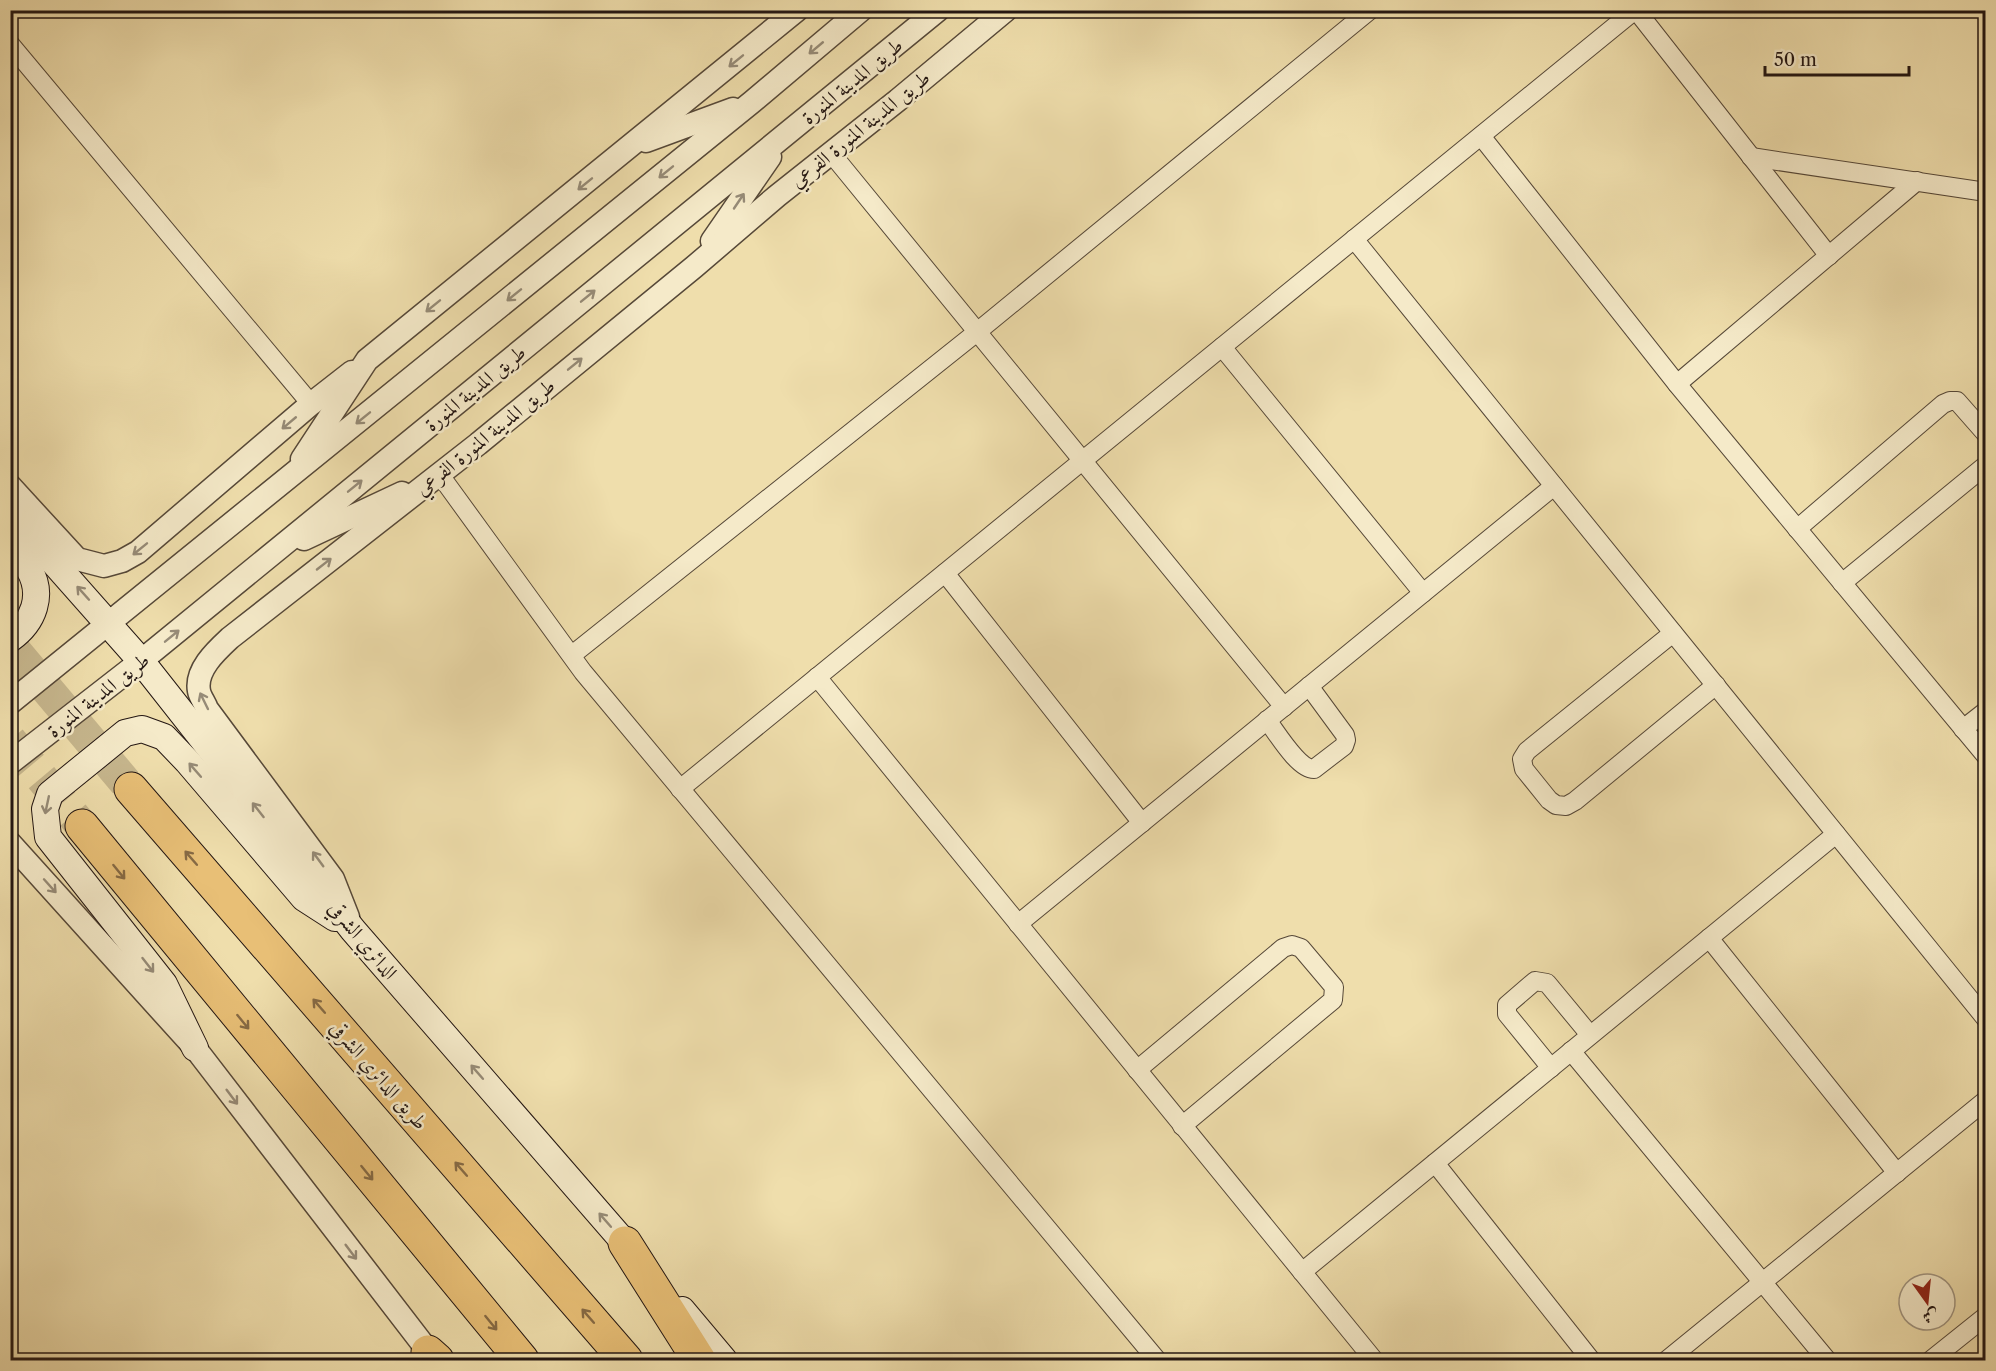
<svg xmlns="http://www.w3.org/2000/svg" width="1996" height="1371" font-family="'Libre Caslon Text',Amiri,serif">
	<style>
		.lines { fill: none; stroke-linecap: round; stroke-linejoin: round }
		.motorway-tunnel { stroke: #c6b68d; stroke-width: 33; stroke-dasharray: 33 16; stroke-linecap: butt }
		.minor-casing { stroke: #564838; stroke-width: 20 }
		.tertiary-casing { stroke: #564838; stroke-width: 25 }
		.secondary-casing { stroke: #231612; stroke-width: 28 }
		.motorway-casing { stroke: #231612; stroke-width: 35 }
		.minor { stroke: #f5eac9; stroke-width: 18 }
		.tertiary { stroke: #f5eac9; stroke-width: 22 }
		.secondary { stroke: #f5eac9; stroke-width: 26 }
		.motorway { stroke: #e8bf76; stroke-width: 33 }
		.oneway { stroke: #968b77 }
		.oneway2 { stroke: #866a44 }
		.labels { text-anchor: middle; stroke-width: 5; stroke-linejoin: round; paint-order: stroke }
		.street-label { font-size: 20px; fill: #231612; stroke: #f5eac9 }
	</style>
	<rect width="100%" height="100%" fill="#efdeac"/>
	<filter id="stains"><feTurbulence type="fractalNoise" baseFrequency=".00333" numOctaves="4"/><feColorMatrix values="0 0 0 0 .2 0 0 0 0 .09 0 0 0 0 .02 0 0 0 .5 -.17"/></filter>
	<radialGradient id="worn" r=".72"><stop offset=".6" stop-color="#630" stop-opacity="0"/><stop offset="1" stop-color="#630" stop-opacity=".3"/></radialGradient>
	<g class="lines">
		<!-- motorway-tunnel -->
		<g class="motorway-tunnel">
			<polyline points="10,645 131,789"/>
			<polyline points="10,740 82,826"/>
		</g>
		<defs>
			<g id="minor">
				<polyline points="1636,10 1829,256"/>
				<polyline points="10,44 311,404"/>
				<polyline points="1481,136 1677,384 1986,756"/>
				<polyline points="831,153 1284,707"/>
				<polyline points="1751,157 1986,192"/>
				<polyline points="1354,239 1986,1019"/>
				<polyline points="1222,347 1423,593"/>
				<polyline points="1677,384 1917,181"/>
				<polyline points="440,475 583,672 1157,1360"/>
				<polyline points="1797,529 1943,404 1950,401 1957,401 1986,434"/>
				<polyline points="945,573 1142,823"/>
				<polyline points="1842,583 1986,465"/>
				<polyline points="1673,633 1527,751 1522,759 1524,769 1549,800 1556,805 1566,806 1575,801 1716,685"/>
				<polyline points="572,655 977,332 1370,10"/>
				<polyline points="817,677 1374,1360"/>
				<path d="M1267 720C1277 733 1298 769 1314 769L1344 746 1346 740 1345 735 1309 686"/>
				<polyline points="1963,729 1986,711"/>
				<polyline points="680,789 1635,10"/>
				<polyline points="1018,924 1554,486"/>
				<polyline points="1709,938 1897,1173"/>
				<polyline points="1571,1051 1827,1360"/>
				<polyline points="1551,1068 1507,1014 1507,1005 1535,981 1547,983 1590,1035"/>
				<polyline points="1137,1070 1283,948 1292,945 1301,948 1334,987 1333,1000 1182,1126"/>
				<polyline points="1435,1163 1591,1360"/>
				<polyline points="1302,1272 1836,834"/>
				<polyline points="1667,1360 1986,1100"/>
				<polyline points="1931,1360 1986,1316"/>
			</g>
			<g id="tertiary">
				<polyline points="646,141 733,109"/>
				<polyline points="712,241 770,157"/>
				<polyline points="302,459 367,360 797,10"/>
				<polyline points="10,486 77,559 104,566 122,561 138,552 311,404 352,372"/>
				<polyline points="304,539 402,493"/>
				<polyline points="10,703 752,102 861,10"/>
				<polyline points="10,763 141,661 938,10"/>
				<polyline points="10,843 195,1048 435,1360"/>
				<path d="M348 917 333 879 207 709C205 703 200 697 199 691 195 670 216 651 230 638L478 444 694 267 777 196 898 100 1006 10"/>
			</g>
			<g id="secondary">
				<polyline points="10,513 141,661 353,930 637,1257"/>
				<path d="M10 547C16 554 24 561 29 569 44 595 34 622 10 639"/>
				<polyline points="195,1048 164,984 48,837 45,809 50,794 125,733 142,729 164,737 187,761 304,898 335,918"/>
				<polyline points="682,1310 724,1360"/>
			</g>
			<g id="motorway">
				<polyline points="131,789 626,1360"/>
				<polyline points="82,826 522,1360"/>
				<polyline points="625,1243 699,1360"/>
				<polyline points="428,1352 437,1360"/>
			</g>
		</defs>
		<!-- minor casing -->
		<use href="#minor" class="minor-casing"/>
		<!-- tertiary casing -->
		<use href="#tertiary" class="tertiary-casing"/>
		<!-- secondary casing -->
		<use href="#secondary" class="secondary-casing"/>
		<!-- motorway casing -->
		<use href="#motorway" class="motorway-casing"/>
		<!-- minor -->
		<use href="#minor" class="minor"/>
		<!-- tertiary -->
		<use href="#tertiary" class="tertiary"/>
		<!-- secondary -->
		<use href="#secondary" class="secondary"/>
		<!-- motorway -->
		<use href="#motorway" class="motorway"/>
	</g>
	<!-- one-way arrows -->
	<defs><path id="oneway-shaft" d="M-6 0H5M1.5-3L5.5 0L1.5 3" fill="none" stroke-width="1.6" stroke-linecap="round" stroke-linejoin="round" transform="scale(1.5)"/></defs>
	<g class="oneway">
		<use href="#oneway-shaft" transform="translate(816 48) rotate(140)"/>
		<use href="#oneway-shaft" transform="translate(736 61) rotate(141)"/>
		<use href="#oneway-shaft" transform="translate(666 172) rotate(141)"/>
		<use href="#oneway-shaft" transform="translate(585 184) rotate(141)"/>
		<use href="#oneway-shaft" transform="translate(739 201) rotate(-56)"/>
		<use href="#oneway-shaft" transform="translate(514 295) rotate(141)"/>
		<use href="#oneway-shaft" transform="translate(588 296) rotate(-39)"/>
		<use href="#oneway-shaft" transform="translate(433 306) rotate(141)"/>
		<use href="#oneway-shaft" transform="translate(575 364) rotate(-39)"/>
		<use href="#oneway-shaft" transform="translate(363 418) rotate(141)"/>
		<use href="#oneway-shaft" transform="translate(289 423) rotate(140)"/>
		<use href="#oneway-shaft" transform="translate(355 486) rotate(-39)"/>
		<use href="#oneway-shaft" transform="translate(140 549) rotate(141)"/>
		<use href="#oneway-shaft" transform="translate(324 564) rotate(-38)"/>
		<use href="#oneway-shaft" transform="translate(83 593) rotate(-132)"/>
		<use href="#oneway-shaft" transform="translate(172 636) rotate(-39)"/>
		<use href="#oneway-shaft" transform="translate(204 701) rotate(-116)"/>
		<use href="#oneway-shaft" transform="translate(195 770) rotate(-131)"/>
		<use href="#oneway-shaft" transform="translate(47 805) rotate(102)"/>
		<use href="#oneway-shaft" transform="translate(258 810) rotate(-128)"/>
		<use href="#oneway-shaft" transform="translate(318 859) rotate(-126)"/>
		<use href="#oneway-shaft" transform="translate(50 886) rotate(48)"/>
		<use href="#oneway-shaft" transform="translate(148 965) rotate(52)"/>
		<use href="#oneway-shaft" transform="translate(477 1072) rotate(-131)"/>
		<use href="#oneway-shaft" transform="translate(232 1097) rotate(53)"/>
		<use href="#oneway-shaft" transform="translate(605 1220) rotate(-131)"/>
		<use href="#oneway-shaft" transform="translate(351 1252) rotate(53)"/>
	</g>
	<g class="oneway2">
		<use href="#oneway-shaft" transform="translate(191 858) rotate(-131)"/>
		<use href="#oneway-shaft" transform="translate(119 872) rotate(51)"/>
		<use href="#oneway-shaft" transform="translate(319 1006) rotate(-131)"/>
		<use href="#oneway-shaft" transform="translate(243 1022) rotate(51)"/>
		<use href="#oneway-shaft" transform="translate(461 1169) rotate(-131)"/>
		<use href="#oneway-shaft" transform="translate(367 1173) rotate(51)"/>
		<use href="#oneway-shaft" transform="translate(588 1316) rotate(-131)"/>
		<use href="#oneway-shaft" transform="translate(491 1323) rotate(51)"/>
	</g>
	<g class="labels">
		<!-- street labels -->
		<g class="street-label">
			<text transform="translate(852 81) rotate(-39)" y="7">طريق المدينة المنورة</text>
			<text transform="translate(860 129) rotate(-39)" y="7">طريق المدينة المنورة الفرعي</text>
			<text transform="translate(475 388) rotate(-39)" y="7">طريق المدينة المنورة</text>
			<text transform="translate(485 437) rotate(-39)" y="7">طريق المدينة المنورة الفرعي</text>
			<text transform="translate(98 695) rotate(-38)" y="7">طريق المدينة المنورة</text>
			<text transform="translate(363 940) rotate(50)" y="7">الدائري الشرقي</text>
			<text transform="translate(379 1075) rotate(49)" y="7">طريق الدائري الشرقي</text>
		</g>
	</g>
	<!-- margin -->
	<rect width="1996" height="1371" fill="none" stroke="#efdeac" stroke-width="36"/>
	<rect x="12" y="12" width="1972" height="1347" fill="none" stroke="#231612" stroke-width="3"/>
	<rect x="18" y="18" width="1960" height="1335" fill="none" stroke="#231612" stroke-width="1.5"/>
	<!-- north arrow -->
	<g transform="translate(1927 1302) rotate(165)"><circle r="28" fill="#f5eac9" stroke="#a19580" stroke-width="1.5"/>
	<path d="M0-4.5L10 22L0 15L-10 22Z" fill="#8f2418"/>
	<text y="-9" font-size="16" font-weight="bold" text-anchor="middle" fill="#231612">ش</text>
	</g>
	<!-- scale -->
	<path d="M1765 66v9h144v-9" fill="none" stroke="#231612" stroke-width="3"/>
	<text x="1774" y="66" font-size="18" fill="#231612" stroke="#f5eac9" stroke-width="4.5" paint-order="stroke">50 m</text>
	<rect width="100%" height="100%" filter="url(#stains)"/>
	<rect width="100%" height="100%" fill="url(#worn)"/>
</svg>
